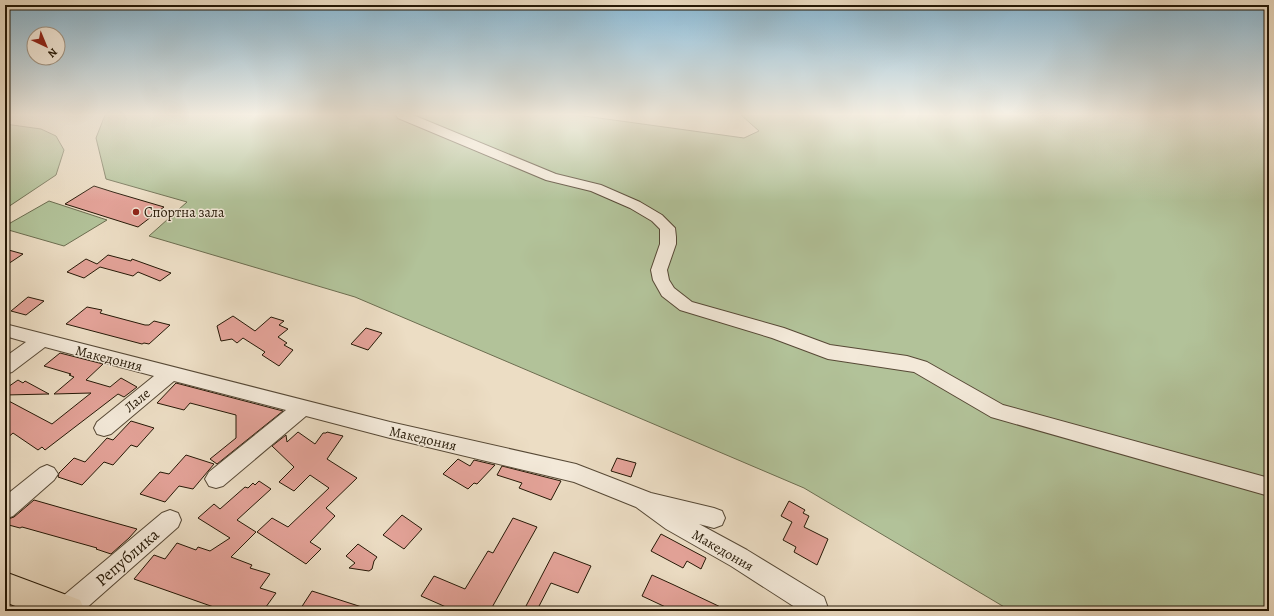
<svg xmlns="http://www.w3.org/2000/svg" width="1274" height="616" font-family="Alegreya,serif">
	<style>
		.green { fill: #b2c299; stroke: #6c6d50 }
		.building { fill: #e4a399; stroke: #251806 }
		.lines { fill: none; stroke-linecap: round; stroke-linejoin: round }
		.street-casing { stroke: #574936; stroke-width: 2 }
		.primary-casing { stroke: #251806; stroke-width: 2 }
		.street { fill: #f3e9d9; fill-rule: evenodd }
		.primary { fill: #ecddc4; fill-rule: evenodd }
		.poi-dot { fill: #8f2418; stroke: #f3e9d9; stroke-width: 1.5 }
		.labels { text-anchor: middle; stroke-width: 3; stroke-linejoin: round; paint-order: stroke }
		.poi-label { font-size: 14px; fill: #251806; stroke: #f3e9d9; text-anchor: start }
		.street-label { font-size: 14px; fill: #251806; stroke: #f3e9d9 }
		.near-street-label { font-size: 17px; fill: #251806; stroke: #f3e9d9 }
	</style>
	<rect width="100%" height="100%" fill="#ecddc4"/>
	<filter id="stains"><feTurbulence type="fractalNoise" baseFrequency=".005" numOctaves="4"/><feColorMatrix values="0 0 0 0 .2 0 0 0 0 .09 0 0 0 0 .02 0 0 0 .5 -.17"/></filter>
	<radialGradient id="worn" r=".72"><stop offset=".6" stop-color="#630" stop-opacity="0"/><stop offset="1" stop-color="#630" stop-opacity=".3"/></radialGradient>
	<!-- green -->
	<g class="green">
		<polygon points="105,115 577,115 744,138 759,131 741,115 1269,115 1269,611 1011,611 804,488 355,297 149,236 187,202 106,179 96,138"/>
		<polygon points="5,124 41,129 56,136 64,150 56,175 5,209"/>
		<polygon points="49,201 107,220 64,246 5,229 5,226"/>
	</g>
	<!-- building -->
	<g class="building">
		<polygon points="94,186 113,192 164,207 138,227 65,204"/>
		<polygon points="5,249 23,254 5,266"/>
		<polygon points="108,255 131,261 132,259 171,273 160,281 138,272 133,276 100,267 84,278 67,272 86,259 97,264"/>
		<polygon points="28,297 44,301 26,315 11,311"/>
		<polygon points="87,307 102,310 100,313 145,325 149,325 154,321 170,325 149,344 144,343 142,344 66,324"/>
		<polygon points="233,316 255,331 271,317 284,321 279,325 288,329 278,337 287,343 284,345 293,350 279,366 262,355 265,352 243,338 237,343 232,339 221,341 217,326"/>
		<polygon points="366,328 382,333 368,350 351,344"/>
		<polygon points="60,353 103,364 86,380 110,387 121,378 137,387 124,397 118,394 45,450 42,447 38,450 13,433 5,440 5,399 52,424 91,393 54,394 74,377 69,375 71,374 44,366"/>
		<polygon points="18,380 23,383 25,381 49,394 5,395 5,389"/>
		<polygon points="176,383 283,411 217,464 210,459 236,438 236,415 190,403 184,410 157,403"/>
		<polygon points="131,421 154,428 137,447 131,445 113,465 104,462 82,485 58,477 59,473 74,458 85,462 107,438 113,440"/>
		<polygon points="298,432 315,444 323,433 326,433 327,432 343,436 327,459 357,478 326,508 335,516 310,542 321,549 306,564 257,532 272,518 288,527 329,488 310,475 294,491 279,482 294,467 272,446 286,435 287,442"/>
		<polygon points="186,455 214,464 193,489 179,486 165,502 140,494 160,472 169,474"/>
		<polygon points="617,458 636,463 631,477 611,471"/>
		<polygon points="458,459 470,466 474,460 495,465 477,484 474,483 468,489 443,474"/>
		<polygon points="502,466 561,481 551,500 519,488 522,483 497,475"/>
		<polygon points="259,481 271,489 237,520 256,532 231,557 252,565 250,568 270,574 260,588 276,593 263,611 225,611 134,579 154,555 165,559 177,543 196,550 198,547 210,551 230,538 198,518 214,504 220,509 245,487 248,488 253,483 255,485"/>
		<polygon points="34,500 62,508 137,529 129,538 111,554 96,549 97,548 22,527 20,528 5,524 5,520 14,517"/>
		<polygon points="789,501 805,510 803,513 809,516 804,527 828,539 817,565 794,552 796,547 783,540 792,522 781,516"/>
		<polygon points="402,515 422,529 404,549 383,535"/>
		<polygon points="513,518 537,527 490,611 455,611 421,596 434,576 465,589 488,551 493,553"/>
		<polygon points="661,534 706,558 701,569 687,561 683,568 651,551"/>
		<polygon points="358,544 377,557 374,561 372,569 369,571 349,568 355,563 346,556"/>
		<polygon points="554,552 591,566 578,593 551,583 537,610 526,606"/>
		<polygon points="652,575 674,585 729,611 674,611 642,596"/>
		<polygon points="312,591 368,609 368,611 299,611"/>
	</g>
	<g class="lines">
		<defs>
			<g id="street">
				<polygon points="396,115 413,115 556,174 601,185 640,202 662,215 675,228 676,237 676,244 667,270 669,280 674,288 692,302 784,328 830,345 907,356 927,362 1003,405 1269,478 1269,496 991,417 914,372 828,359 772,338 680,310 662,296 653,280 651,270 660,244 660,229 652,221 630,208 591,191 546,180 398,118"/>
				<polygon points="5,324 390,422 576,464 651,493 714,508 722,511 725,518 722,525 714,528 699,524 747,550 824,597 829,611 801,611 731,566 666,529 636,507 574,482 390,438 306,416 223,486 216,488 209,486 205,479 209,472 286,410 174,381 111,434 104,436 97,434 94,428 97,422 154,376 45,347 12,372 5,374 5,357 26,342 5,336"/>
				<polygon points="47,465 54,468 58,474 54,480 13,516 5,519 5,496 40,468"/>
				<polygon points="170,510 178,513 181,520 178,527 83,611 54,611 57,601 162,513"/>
			</g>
			<polygon id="primary" points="5,572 80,600 85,611 28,611 5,602"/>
		</defs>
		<!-- street casing -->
		<use href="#street" class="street-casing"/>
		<!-- primary casing -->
		<use href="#primary" class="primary-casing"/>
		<!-- street -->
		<use href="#street" class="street"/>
		<!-- primary -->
		<use href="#primary" class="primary"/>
	</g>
	<!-- sky -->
	<linearGradient id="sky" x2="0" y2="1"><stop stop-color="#88b7d3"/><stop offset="0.57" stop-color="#f6f0e4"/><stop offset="1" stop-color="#f6f0e4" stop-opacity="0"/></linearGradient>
	<rect width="1274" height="201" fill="url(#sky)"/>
	<!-- markers -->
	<circle class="poi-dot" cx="136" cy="212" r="4"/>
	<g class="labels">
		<!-- poi labels -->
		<g class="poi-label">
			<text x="144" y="217">Спортна зала</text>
		</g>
		<!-- street labels -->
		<g class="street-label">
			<text transform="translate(109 358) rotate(14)" y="5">Македония</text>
			<text transform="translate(137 400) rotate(-40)" y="5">Лале</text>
			<text transform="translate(423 438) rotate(13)" y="5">Македония</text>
			<text transform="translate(723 550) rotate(30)" y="5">Македония</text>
		</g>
		<!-- near-street labels -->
		<g class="near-street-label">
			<text transform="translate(127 557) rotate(-41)" y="6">Република</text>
		</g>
	</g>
	<!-- margin -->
	<rect width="1274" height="616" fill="none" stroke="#ecddc4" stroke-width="20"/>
	<rect x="6" y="6" width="1262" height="604" fill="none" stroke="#251806" stroke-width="2"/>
	<rect x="10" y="10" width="1254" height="596" fill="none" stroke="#251806"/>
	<!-- north arrow -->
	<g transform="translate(46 46) rotate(136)"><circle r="19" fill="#f3e9d9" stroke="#a19585"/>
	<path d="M0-3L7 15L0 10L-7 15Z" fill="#8f2418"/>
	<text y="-6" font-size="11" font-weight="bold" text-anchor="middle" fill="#251806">N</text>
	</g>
	<rect width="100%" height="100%" filter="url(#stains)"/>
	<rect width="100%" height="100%" fill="url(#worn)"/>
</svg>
